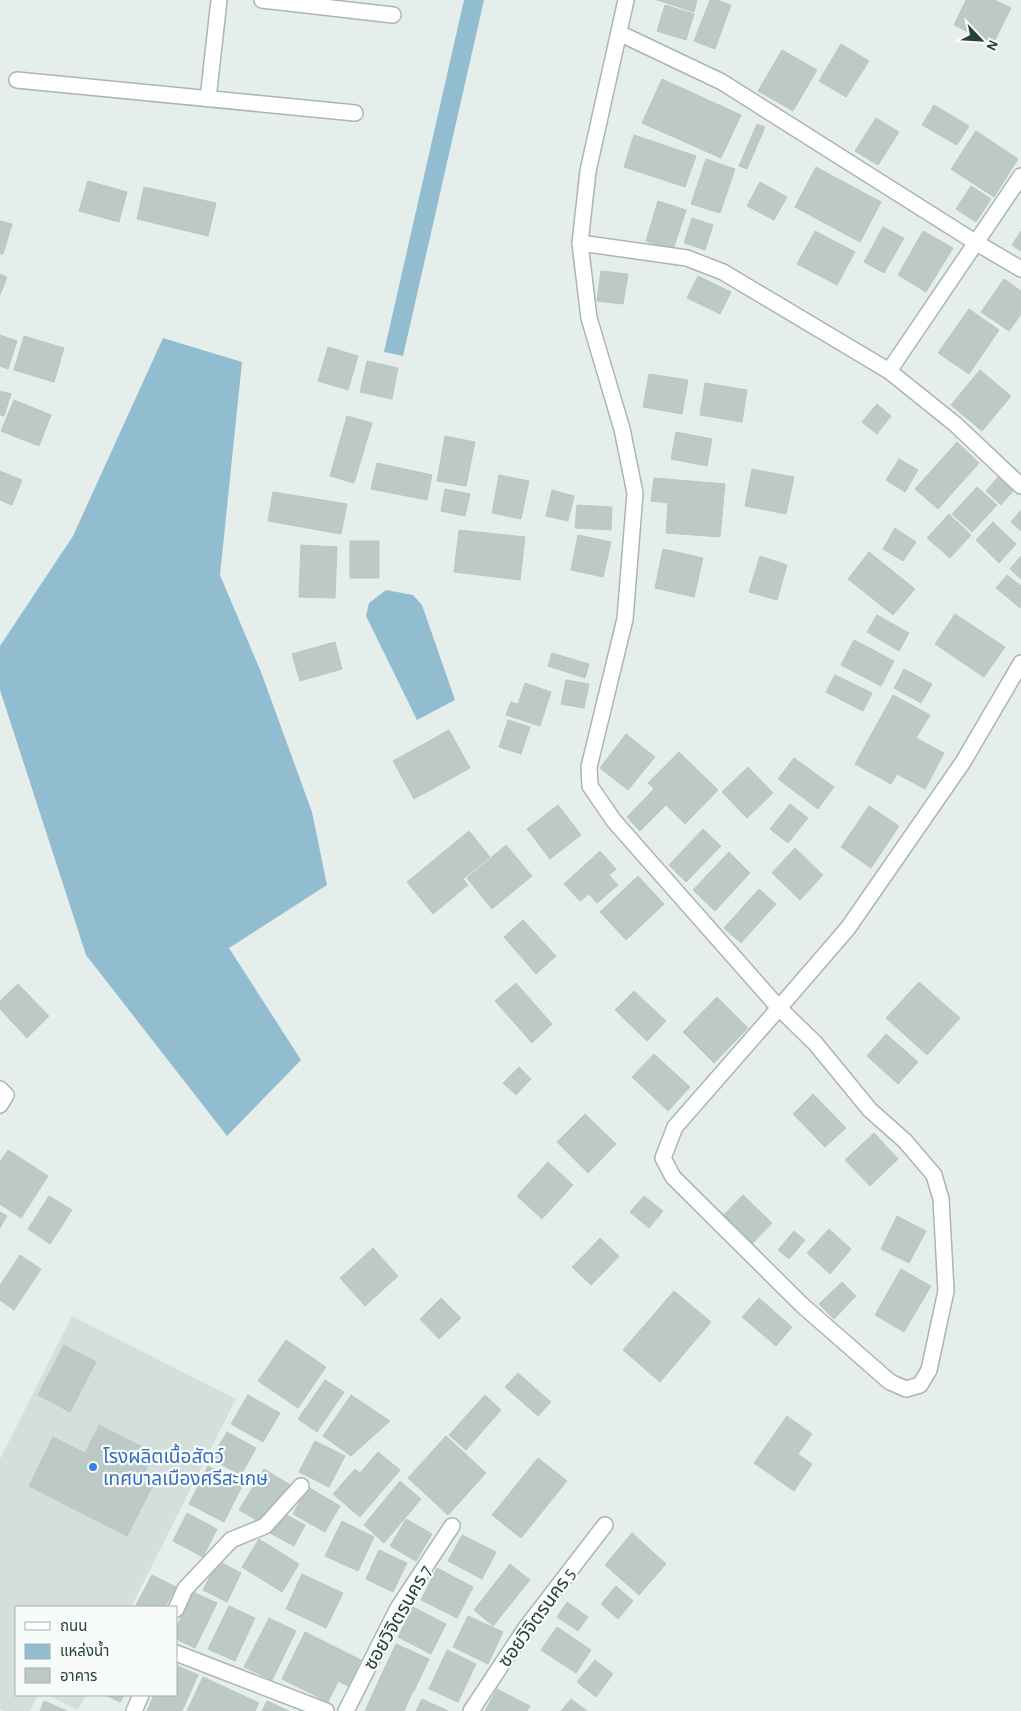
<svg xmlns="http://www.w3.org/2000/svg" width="1021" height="1711" font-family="'Alegreya Sans','Noto Sans Thai',sans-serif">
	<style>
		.built { fill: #d5dedb }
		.water { fill: #92bdd0 }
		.building { fill: #bcc9c6; stroke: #b9c8c4 }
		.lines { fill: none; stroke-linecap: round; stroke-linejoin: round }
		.minor-casing { stroke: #a9b6b4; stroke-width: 18 }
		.minor { stroke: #fff; stroke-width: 15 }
		.shop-dot { fill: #3f7fe0; stroke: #f7fbf9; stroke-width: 2 }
		.labels { text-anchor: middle; stroke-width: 4.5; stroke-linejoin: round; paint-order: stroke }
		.shop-label { font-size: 19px; fill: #366cbe; stroke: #f7fbf9; text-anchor: start }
		.street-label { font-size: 19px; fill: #26403d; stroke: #f7fbf9 }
	</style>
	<rect width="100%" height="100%" fill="#e6eeec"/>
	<!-- built -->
	<g class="built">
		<polygon points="72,1316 236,1399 131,1607 16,1607 16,1695 38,1695 30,1711 4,1711 0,1709 0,1459"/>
		<polygon points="48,1695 86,1695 78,1710"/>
	</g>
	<!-- water -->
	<g class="water">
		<polygon points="464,0 484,0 403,356 384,352"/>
		<polygon points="163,338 242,362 220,575 261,672 312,812 327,885 229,948 301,1060 227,1136 86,955 0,690 0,646 73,536"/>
		<polygon points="386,590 413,595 422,605 455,700 417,720 366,616 369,603"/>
	</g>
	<!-- building -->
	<g class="building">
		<polygon points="657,0 697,0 694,12"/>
		<polygon points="710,0 717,0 731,5 715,49 694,41"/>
		<polygon points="966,0 994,0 1011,8 993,44 954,25"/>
		<polygon points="665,5 694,14 686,40 657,31"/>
		<polygon points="841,44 869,61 846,97 819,81"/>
		<polygon points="782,50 817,70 793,111 758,91"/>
		<polygon points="662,79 741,115 721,158 642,123"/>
		<polygon points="934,105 969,126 957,145 922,125"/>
		<polygon points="876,118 899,132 878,165 855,151"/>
		<polygon points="757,124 765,127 747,169 739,166"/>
		<polygon points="976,131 1018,159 994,197 951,169"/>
		<polygon points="634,135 696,156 685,187 624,167"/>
		<polygon points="706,159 735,169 720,213 691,204"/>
		<polygon points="816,167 881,202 860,242 795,207"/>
		<polygon points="88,181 127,192 119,222 79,211"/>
		<polygon points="760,182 787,197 774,220 747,206"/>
		<polygon points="971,186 991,199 976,222 956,209"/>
		<polygon points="144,187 216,203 208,236 137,219"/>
		<polygon points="658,201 686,210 673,250 646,241"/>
		<polygon points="692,218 713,225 705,250 684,243"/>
		<polygon points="0,221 12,224 3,254 0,254"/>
		<polygon points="883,227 904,238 884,273 864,262"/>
		<polygon points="815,231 855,252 837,285 797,264"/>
		<polygon points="923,231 953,248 926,292 898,275"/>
		<polygon points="1021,231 1021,251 1012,245"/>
		<polygon points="601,271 628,274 623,304 597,301"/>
		<polygon points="0,274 7,277 0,295"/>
		<polygon points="698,276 731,292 720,314 687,298"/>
		<polygon points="1004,279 1021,291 1021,314 1009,331 981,312"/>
		<polygon points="969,309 999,330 969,374 938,353"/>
		<polygon points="0,335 17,341 8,369 0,366"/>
		<polygon points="24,336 64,348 54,382 14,370"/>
		<polygon points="328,347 358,356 348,390 318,381"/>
		<polygon points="367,361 398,368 392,399 360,392"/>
		<polygon points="980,370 1011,396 982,431 951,405"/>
		<polygon points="649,374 688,380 682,414 643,407"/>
		<polygon points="705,383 747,390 742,422 700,415"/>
		<polygon points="0,391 11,394 4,416 0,415"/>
		<polygon points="14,400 51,415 39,446 1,431"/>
		<polygon points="877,404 891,416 877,434 862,422"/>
		<polygon points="347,416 372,423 354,483 330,476"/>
		<polygon points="676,432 712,439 707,466 671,459"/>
		<polygon points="445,436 475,442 466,486 437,481"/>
		<polygon points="957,442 979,463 938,509 915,489"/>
		<polygon points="899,459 918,470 905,492 886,480"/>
		<polygon points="377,463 432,475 427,500 371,489"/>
		<polygon points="752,469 794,477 786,514 745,506"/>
		<polygon points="0,471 22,480 12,505 0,500"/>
		<polygon points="499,475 529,481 521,519 492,513"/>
		<polygon points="998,477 1013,491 1001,505 986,491"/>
		<polygon points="654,478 725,484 720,537 666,533 668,503 651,501"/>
		<polygon points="977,487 997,505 972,532 952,514"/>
		<polygon points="445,489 470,494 465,516 441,511"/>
		<polygon points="552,490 574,496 568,521 546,516"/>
		<polygon points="273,492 347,504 341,534 268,521"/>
		<polygon points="577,505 612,507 611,530 575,528"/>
		<polygon points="1021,510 1021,531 1011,522"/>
		<polygon points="949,514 971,535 950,558 927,538"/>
		<polygon points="993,522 1016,544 999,563 976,540"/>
		<polygon points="895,528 916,542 903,561 883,549"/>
		<polygon points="459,530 525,537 520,580 454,572"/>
		<polygon points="578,535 611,542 603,577 571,570"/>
		<rect x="350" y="541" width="29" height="37"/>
		<polygon points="301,545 337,547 335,598 299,597"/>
		<polygon points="663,549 703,558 694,597 655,588"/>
		<polygon points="869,552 915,589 893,615 848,579"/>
		<polygon points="760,556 787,565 777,600 749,592"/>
		<polygon points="1021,556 1021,579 1010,569"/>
		<polygon points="1007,575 1021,586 1020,608 996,588"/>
		<polygon points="955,614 1005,647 984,677 935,644"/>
		<polygon points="877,615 909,633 899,651 867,632"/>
		<polygon points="854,640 894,661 881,686 841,665"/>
		<polygon points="335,642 342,669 300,681 292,654"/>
		<polygon points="552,653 589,664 585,678 548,666"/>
		<polygon points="904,669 932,684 921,703 894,688"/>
		<polygon points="835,675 872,693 863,711 826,692"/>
		<polygon points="566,680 589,684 584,708 561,704"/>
		<polygon points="525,683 551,692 540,726 506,715 511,702 518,704"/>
		<polygon points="893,695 930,715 916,738 944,753 925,789 897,774 891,784 855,764"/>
		<polygon points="508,720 530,727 521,754 499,747"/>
		<polygon points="449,730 470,768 414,799 393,761"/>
		<polygon points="626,734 655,757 628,790 600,768"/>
		<polygon points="679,752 718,790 685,824 666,805 640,831 627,817 654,789 648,783"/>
		<polygon points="794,758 834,787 818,809 778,779"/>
		<polygon points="748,767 773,793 747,818 722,792"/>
		<polygon points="790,804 808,818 788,843 770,829"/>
		<polygon points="558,805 581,835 550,859 527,829"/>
		<polygon points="869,806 899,826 871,868 841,847"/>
		<polygon points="703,829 721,846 686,882 669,865"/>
		<polygon points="469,831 490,857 463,879 468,885 433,914 407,882"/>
		<polygon points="506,845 532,876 492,909 467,878"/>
		<polygon points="795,848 823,875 800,900 772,873"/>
		<polygon points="600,851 616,869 609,875 618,885 597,903 589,894 580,901 564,884"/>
		<polygon points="729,852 750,873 715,911 693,890"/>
		<polygon points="638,876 664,904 626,940 600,912"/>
		<polygon points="759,889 776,904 741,943 724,928"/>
		<polygon points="523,920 556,956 536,974 504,937"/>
		<polygon points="919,982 960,1018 927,1055 886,1018"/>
		<polygon points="516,983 552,1024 532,1043 495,1001"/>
		<polygon points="18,984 49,1016 27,1038 0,1009 0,1001"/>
		<polygon points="634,991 666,1021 647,1041 615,1010"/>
		<polygon points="717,997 748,1028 714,1063 683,1032"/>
		<polygon points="886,1034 918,1062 898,1084 867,1056"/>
		<polygon points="654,1054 690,1087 668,1111 632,1077"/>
		<polygon points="519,1067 531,1079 516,1095 503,1083"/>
		<polygon points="813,1094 846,1128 825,1147 793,1114"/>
		<polygon points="585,1114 616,1144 588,1173 557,1142"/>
		<polygon points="874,1133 898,1159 870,1186 845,1160"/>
		<polygon points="8,1150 48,1176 21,1218 0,1204 0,1162"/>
		<polygon points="548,1162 573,1185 542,1219 517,1196"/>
		<polygon points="743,1195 772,1223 750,1246 721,1218"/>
		<polygon points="49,1196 72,1210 50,1244 28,1229"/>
		<polygon points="644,1196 663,1211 649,1228 630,1212"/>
		<polygon points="0,1212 7,1216 0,1228"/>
		<polygon points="897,1216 926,1231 909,1263 881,1249"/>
		<polygon points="829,1229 851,1249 830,1274 807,1253"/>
		<polygon points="794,1231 805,1240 789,1259 778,1250"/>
		<polygon points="600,1238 619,1256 607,1269 588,1251"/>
		<polygon points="373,1248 398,1276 365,1306 340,1278"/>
		<polygon points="588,1251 607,1269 591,1285 572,1267"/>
		<polygon points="20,1255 41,1269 14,1310 0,1300 0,1285"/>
		<polygon points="901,1269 931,1286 904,1332 875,1315"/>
		<polygon points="842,1282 856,1296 834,1319 819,1304"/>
		<polygon points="674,1291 711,1322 660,1382 623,1350"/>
		<polygon points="441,1298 461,1318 439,1339 420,1319"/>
		<polygon points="759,1298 792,1327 776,1346 742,1317"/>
		<polygon points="286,1340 326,1367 298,1408 258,1381"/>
		<polygon points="64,1345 96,1362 70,1412 38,1395"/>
		<polygon points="518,1373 551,1402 538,1416 505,1387"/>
		<polygon points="325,1380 344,1392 317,1432 298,1419"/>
		<polygon points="248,1395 280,1413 263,1442 231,1424"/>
		<polygon points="351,1395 390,1421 351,1456 323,1436"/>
		<polygon points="485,1395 501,1410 466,1450 449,1435"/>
		<polygon points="787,1416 812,1434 798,1454 812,1464 794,1491 754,1463"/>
		<polygon points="99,1425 154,1453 140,1481 152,1487 127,1536 29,1486 53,1437 85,1453"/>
		<polygon points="227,1432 256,1448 241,1475 211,1459"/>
		<polygon points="446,1436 486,1473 448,1515 408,1478"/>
		<polygon points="315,1441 345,1456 329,1487 299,1472"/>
		<polygon points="378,1452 400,1470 360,1517 333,1494 355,1469 360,1473"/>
		<polygon points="538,1458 567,1481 521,1538 492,1515"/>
		<polygon points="208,1466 243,1484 224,1522 189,1504"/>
		<polygon points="264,1469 292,1486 262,1523 239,1510"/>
		<polygon points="400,1481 421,1499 384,1543 364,1525"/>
		<polygon points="308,1487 340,1506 325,1532 293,1514"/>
		<polygon points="281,1512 305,1525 294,1546 270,1533"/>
		<polygon points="187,1513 217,1529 203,1557 173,1541"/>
		<polygon points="406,1519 432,1534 416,1561 390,1546"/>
		<polygon points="342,1521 374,1537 358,1571 325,1556"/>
		<polygon points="632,1533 666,1564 639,1595 605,1565"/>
		<polygon points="462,1535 496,1552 482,1579 448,1561"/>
		<polygon points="259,1539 299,1564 282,1592 242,1567"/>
		<polygon points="379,1550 407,1563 393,1592 366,1579"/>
		<polygon points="218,1561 241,1573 227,1602 203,1590"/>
		<polygon points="510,1564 530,1580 493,1626 474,1610"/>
		<polygon points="437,1568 473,1587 457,1618 421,1600"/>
		<polygon points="302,1574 343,1593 326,1628 286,1609"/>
		<polygon points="152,1575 176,1587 165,1607 135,1607"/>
		<polygon points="616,1586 633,1601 618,1619 601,1604"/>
		<polygon points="193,1592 217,1603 195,1648 176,1639 176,1628"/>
		<polygon points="567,1602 588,1617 578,1631 557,1617"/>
		<polygon points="229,1606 255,1618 235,1661 208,1649"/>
		<polygon points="413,1607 446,1624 431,1654 398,1637"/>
		<polygon points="468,1616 503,1632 488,1664 453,1647"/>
		<polygon points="269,1618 296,1631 272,1680 244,1667"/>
		<polygon points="557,1627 591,1650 576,1673 541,1650"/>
		<polygon points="305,1632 361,1660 348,1686 338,1681 328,1702 282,1679"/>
		<polygon points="396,1644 429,1659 413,1693 380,1678"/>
		<polygon points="447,1650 476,1664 458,1702 429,1689"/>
		<polygon points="595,1660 613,1674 596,1697 577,1682"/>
		<polygon points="176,1665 198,1675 182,1711 147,1711 154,1695 176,1695"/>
		<polygon points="203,1677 259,1703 255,1711 187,1711"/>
		<polygon points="380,1678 412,1693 404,1711 365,1711"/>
		<polygon points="497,1689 530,1706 527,1711 485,1711"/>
		<polygon points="105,1695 124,1695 120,1702"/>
		<polygon points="422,1699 448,1711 416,1711"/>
		<polygon points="571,1699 587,1711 561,1711"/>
		<polygon points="44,1701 67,1711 40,1711"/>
		<polygon points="267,1701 289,1711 262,1711"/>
	</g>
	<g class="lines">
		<defs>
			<g id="minor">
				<polyline points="262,0 393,15"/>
				<polyline points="626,0 588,171 580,243 589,318 622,429 635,493 625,619 589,767 590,786 614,821 779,1008 848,928 963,762 1021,663"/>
				<polyline points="619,33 722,82 975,242 1021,269"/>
				<polyline points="17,80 355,113"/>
				<polyline points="208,99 219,0"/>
				<polyline points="580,243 687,258 723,272 889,371 955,424 1021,486"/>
				<polyline points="889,371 1021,176"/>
				<polygon points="779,1008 815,1043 870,1110 905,1141 934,1175 941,1199 946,1291 929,1370 920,1385 906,1389 890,1382 802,1305 673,1177 663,1158 675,1127"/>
				<polyline points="0,1089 6,1095 0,1105"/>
				<polyline points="176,1609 185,1589 231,1540 265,1526 301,1486"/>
				<polyline points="176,1653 326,1711"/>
				<polyline points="134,1711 141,1695"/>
				<polyline points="346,1711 398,1608 452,1526"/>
				<polyline points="471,1711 525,1629 605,1525"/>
			</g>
		</defs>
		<!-- minor casing -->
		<use href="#minor" class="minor-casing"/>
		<!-- minor -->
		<use href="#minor" class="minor"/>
	</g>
	<!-- markers -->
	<circle class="shop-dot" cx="93" cy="1467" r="5"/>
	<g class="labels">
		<!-- shop labels -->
		<g class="shop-label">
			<text x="103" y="1463">โรงผลิตเนื้อสัตว์<tspan x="103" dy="22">เทศบาลเมืองศรีสะเกษ</tspan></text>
		</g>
		<!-- street labels -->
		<g class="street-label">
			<text transform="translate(397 1617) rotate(-60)" y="7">ซอยวิจิตรนคร 7</text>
			<text transform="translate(536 1617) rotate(-54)" y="7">ซอยวิจิตรนคร 5</text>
		</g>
	</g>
	<!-- legend -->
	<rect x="15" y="1606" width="162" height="90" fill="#f7fbf9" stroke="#a3b0ae"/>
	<rect x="25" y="1622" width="25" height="8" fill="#ffffff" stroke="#a3b0ae"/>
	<text x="60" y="1631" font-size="15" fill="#26403d">ถนน</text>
	<rect x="25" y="1644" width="25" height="15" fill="#92bdd0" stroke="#a3b0ae"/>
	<text x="60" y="1656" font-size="15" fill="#26403d">แหล่งน้ำ</text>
	<rect x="25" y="1668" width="25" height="15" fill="#bcc9c6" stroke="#a3b0ae"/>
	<text x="60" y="1681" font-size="15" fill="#26403d">อาคาร</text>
	<!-- north arrow -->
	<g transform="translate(981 40) rotate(115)" stroke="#f7fbf9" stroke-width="4" paint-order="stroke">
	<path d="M0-4L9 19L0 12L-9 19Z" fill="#26403d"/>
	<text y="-8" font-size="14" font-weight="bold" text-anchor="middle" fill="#26403d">N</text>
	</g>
</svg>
